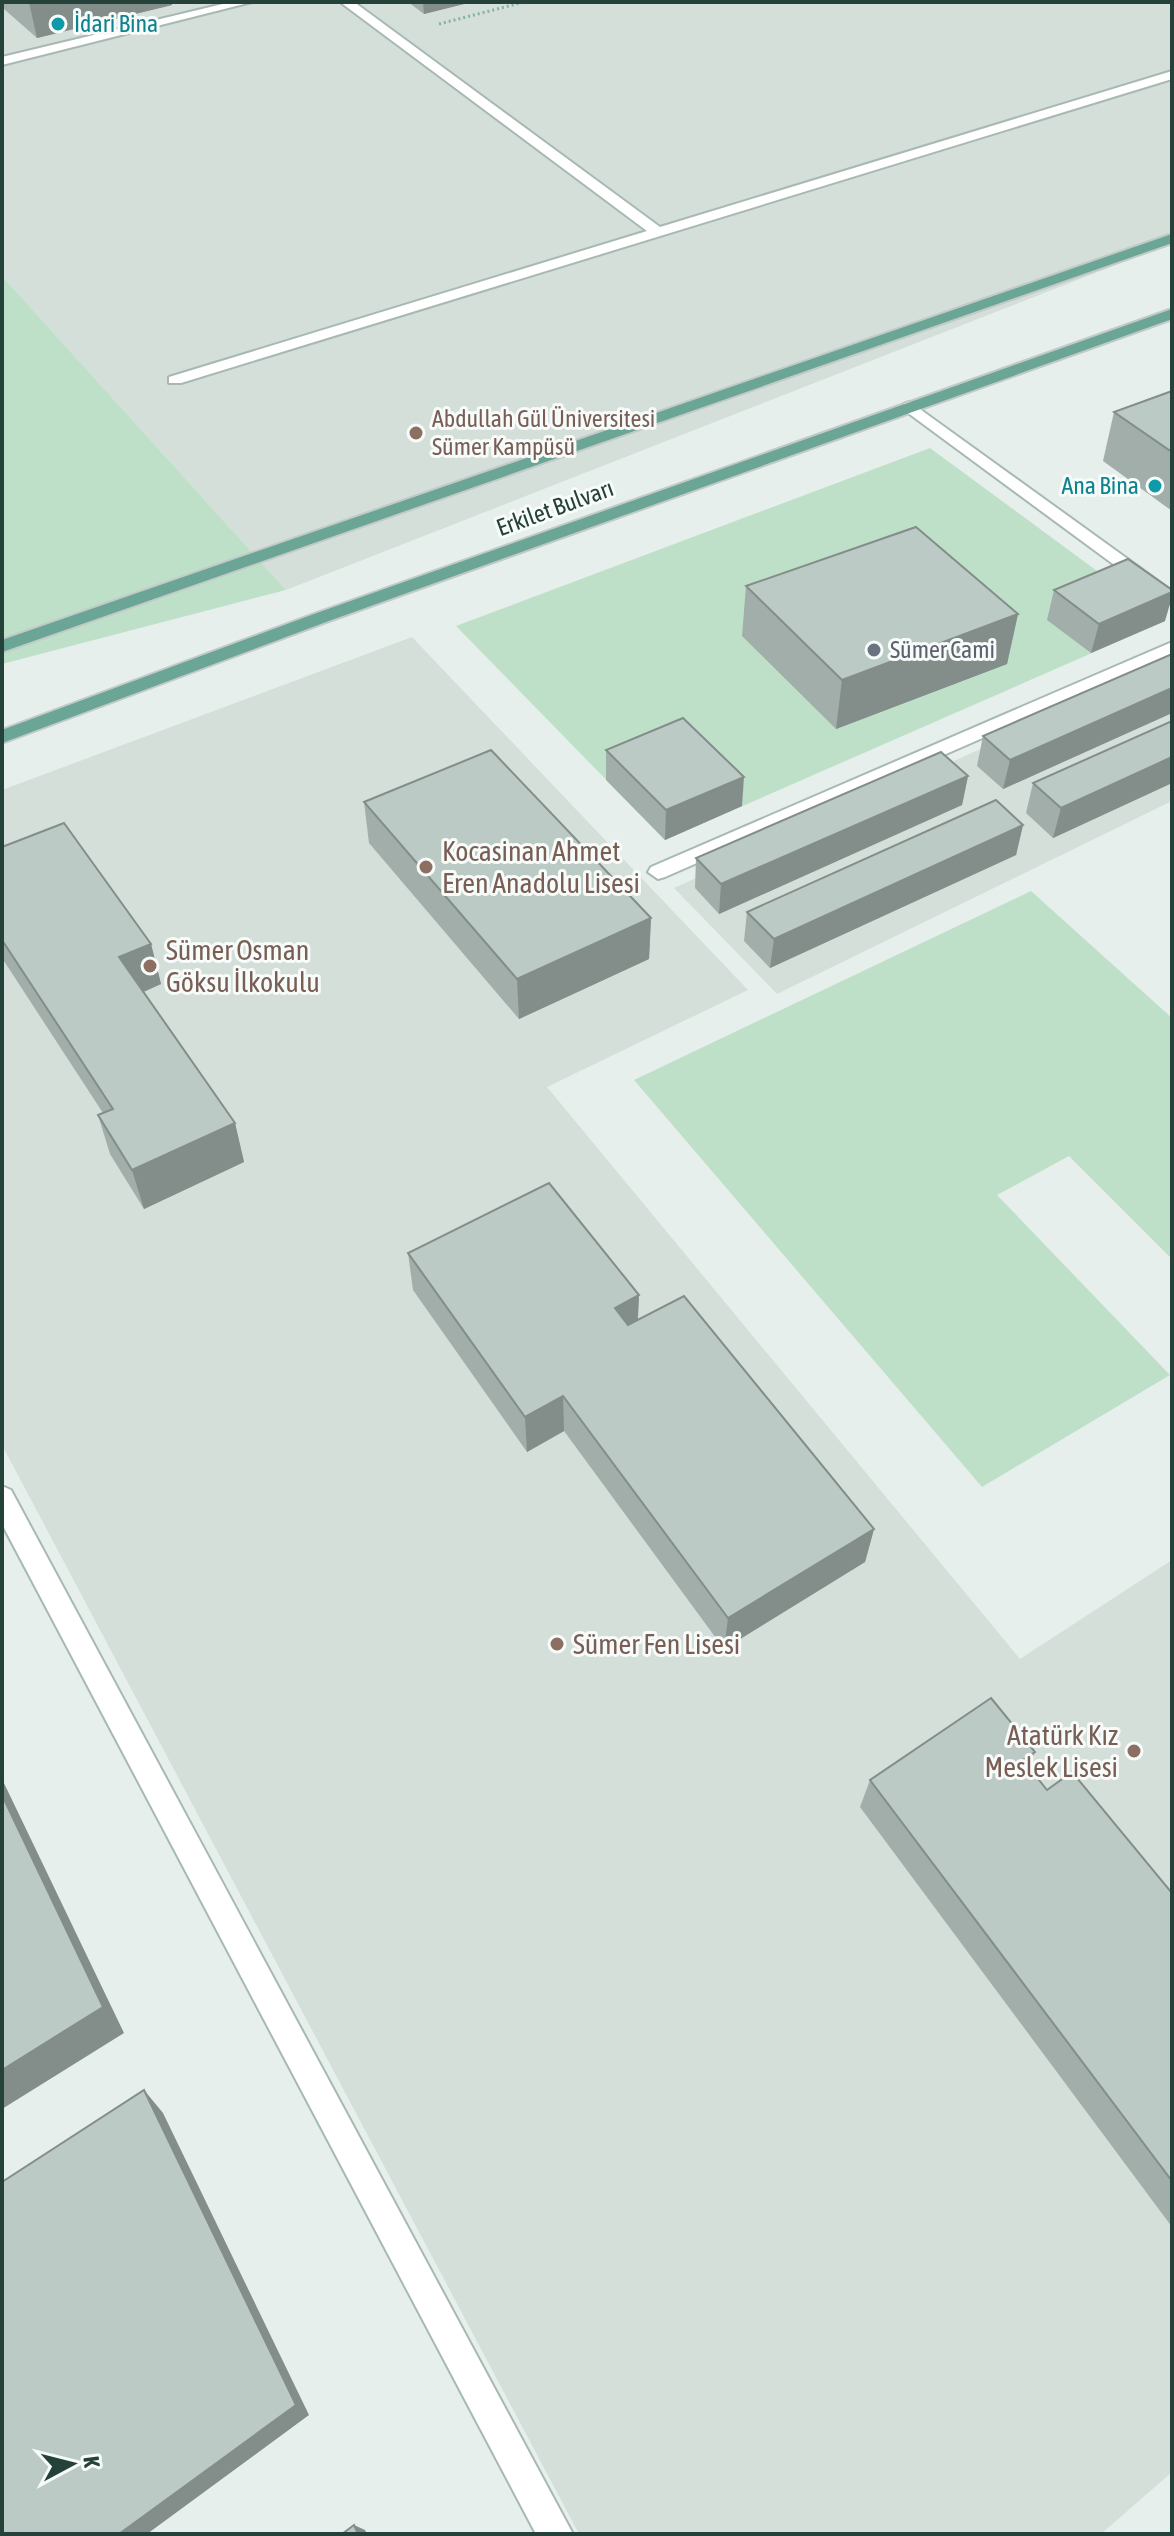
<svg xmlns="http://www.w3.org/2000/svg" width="1174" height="2536" font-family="'Asap Condensed',sans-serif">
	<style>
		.built { fill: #d4dfda }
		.green { fill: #bfe0c8 }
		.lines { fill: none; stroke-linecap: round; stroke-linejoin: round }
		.street-casing { stroke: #a8b8b2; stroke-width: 4 }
		.primary-casing { stroke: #c2cac8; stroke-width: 4 }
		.path { stroke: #86b3a5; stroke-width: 3; stroke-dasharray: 2 3; stroke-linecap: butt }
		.street { fill: #fff; fill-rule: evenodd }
		.primary { fill: #6aa596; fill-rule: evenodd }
		.wall { fill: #a1aea9 }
		.shaded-wall { fill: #838d89 }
		.building { fill: #bbcac4; stroke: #838d89; stroke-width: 2 }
		.culture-dot { fill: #0f9aa8; stroke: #f7fbf9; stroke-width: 3 }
		.education-dot { fill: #8d6e63; stroke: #f7fbf9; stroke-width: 3 }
		.worship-dot { fill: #6b7280; stroke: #f7fbf9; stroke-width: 3 }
		.labels { text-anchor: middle; stroke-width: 6; stroke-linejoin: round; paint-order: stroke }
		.far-culture-label { font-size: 24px; fill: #0d838f; stroke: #f7fbf9; text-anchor: start }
		.far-education-label { font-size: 24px; fill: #785e54; stroke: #f7fbf9; text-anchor: start }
		.far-street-label { font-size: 24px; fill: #24423a; stroke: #f7fbf9 }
		.far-worship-label { font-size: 24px; fill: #5b616d; stroke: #f7fbf9; text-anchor: start }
		.education-label { font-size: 28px; fill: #785e54; stroke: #f7fbf9; text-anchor: start }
	</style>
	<rect width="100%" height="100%" fill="#e6efeb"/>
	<!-- built -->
	<g class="built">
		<polygon points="2,2 1172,2 1172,243 286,590 2,276"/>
		<polygon points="412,637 748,990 547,1087 1020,1659 1172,1560 1172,2472 1101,2534 579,2534 2,1445 2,790"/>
		<polygon points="1172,662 1172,801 777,994 674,888"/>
	</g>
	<!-- green -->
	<g class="green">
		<polygon points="2,276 286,590 2,664"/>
		<polygon points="930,448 1165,621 665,840 456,626"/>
		<polygon points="1031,891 1172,1018 1172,1259 1069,1156 997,1195 1170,1375 982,1487 634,1080"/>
	</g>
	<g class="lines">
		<defs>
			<g id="street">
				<polygon points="231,2 252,2 2,65 2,57"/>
				<polygon points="340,2 354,2 660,227 1172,71 1172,79 181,383 169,383 169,377 647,231"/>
				<polygon points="910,402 1172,591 1172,604 1166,603 904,410 904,404"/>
				<polygon points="1172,642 1172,655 665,877 658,879 648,872 651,867"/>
				<polygon points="2,1486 11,1490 573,2534 536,2534 2,1524"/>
			</g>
			<g id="primary">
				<polygon points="1172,234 1172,243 2,652 2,640"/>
				<polygon points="1172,309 1172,319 326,622 2,743 2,730 314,614"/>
			</g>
		</defs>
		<!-- street casing -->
		<use href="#street" class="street-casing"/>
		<!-- primary casing -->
		<use href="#primary" class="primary-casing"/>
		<!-- path -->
		<polyline class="path" points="439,24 524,2"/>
		<!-- street -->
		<use href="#street" class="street"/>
		<!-- primary -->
		<use href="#primary" class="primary"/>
	</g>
	<!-- wall -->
	<g class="wall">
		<polygon points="2,2 172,2 172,5 37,38 4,9"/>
		<polygon points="408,2 472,2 424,14"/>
		<polygon points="1172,391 1172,511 1103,461 1114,412"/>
		<polygon points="746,586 1018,614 1007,664 836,729 742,636"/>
		<polygon points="1054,590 1165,621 1091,653 1047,620"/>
		<polygon points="1172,654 1172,713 1003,789 977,766 983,736"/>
		<polygon points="1172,721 1172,783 1053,838 1026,813 1033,783"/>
		<polygon points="606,750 742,806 665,840 606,780"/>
		<polygon points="968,776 962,805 719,914 695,888 696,858"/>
		<polygon points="364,802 651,918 649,959 519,1019 369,843"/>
		<polygon points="1023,825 1016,855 770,968 744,941 747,912"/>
		<polygon points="2,847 151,944 161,984 144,992 235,1123 244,1162 144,1209 110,1154 98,1115 103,1113 2,958"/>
		<polygon points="408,1253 639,1295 638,1320 874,1529 865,1562 724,1649 564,1431 527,1452 413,1290"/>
		<polygon points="1035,1752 1028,1766 1047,1790 1172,1893 1172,2227 860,1807 870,1780"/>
	</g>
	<!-- shaded-wall -->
	<g class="shaded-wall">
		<polygon points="29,2 172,2 172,5 37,38"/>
		<polygon points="423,2 472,2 424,14"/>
		<polygon points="1172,592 1172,597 1165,621 1091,653 1099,624"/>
		<polygon points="1018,614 1007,664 836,729 842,680"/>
		<polygon points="1172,688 1172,713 1003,789 1010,760"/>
		<polygon points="1172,757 1172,783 1053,838 1061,808"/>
		<polygon points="968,776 962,805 719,914 721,884"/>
		<polygon points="744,777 742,806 665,840 666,810"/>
		<polygon points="1023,825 1016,855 770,968 774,939"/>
		<polygon points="651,918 649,959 519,1019 517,979"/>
		<polygon points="151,944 161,984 131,997 119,957"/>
		<polygon points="235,1123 244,1162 144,1209 132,1170"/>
		<polygon points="639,1295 637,1332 614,1345 615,1308"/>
		<polygon points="563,1396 564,1431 527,1452 525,1417"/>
		<polygon points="874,1529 865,1562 724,1649 728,1618"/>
		<polygon points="1035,1752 1020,1780 1023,1760"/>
		<polygon points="2,1779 124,2033 2,2109"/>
		<polygon points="144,2090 163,2113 309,2415 147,2534 119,2534"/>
		<polygon points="354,2525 365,2530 367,2534 358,2534"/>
	</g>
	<!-- building -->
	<g class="building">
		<polygon points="1172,391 1172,452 1114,412"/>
		<polygon points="916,527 1018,614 842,680 746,586"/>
		<polygon points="1128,559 1172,590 1172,592 1099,624 1054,590"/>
		<polygon points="1172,654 1172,688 1010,760 983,736"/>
		<polygon points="683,718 744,777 666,810 606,750"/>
		<polygon points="1172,721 1172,757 1061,808 1033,783"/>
		<polygon points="491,750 651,918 517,979 364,802"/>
		<polygon points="941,752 968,776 721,884 696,858"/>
		<polygon points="996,800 1023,825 774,939 747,912"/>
		<polygon points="64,823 151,944 119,957 235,1123 132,1170 98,1115 113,1109 2,940 2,847"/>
		<polygon points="549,1183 639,1295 615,1308 628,1325 684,1296 874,1529 728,1618 563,1396 525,1417 408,1253"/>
		<polygon points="991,1698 1035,1752 1023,1760 1047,1790 1072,1772 1172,1893 1172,2181 870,1780"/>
		<polygon points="2,1795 103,2007 2,2070"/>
		<polygon points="144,2090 296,2405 119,2534 2,2534 2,2182"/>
		<polygon points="354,2525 358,2534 342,2534"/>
	</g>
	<!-- markers -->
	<g class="culture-dot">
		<circle cx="58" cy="24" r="8"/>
		<circle cx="1155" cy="486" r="8"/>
	</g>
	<g class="education-dot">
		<circle cx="416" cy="433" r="8"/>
		<circle cx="426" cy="867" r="8"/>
		<circle cx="150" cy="966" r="8"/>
		<circle cx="557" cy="1644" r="8"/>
		<circle cx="1134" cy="1751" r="8"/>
	</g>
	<circle class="worship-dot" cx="874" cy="650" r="8"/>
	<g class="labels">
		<!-- far-culture labels -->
		<g class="far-culture-label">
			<text x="74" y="32">İdari Bina</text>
			<text x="1139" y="494" text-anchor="end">Ana Bina</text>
		</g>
		<!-- far-education labels -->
		<g class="far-education-label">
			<text x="432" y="427">Abdullah Gül Üniversitesi<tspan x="432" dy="28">Sümer Kampüsü</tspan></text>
		</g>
		<!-- far-street labels -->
		<g class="far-street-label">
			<text transform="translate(555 508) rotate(-20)" y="8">Erkilet Bulvarı</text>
		</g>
		<!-- far-worship labels -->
		<g class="far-worship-label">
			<text x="890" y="658">Sümer Cami</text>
		</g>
		<!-- education labels -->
		<g class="education-label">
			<text x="442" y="861">Kocasinan Ahmet<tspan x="442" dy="32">Eren Anadolu Lisesi</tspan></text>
			<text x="166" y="960">Sümer Osman<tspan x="166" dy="32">Göksu İlkokulu</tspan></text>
			<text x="573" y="1654">Sümer Fen Lisesi</text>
			<text x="1118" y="1745" text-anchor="end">Atatürk Kız<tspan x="1118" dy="32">Meslek Lisesi</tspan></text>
		</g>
	</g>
	<!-- border -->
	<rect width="1174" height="2536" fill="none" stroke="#24423a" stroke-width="8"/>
	<!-- north arrow -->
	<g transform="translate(72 2464) rotate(83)" stroke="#f7fbf9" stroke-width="6" paint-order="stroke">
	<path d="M0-6L14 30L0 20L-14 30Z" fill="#24423a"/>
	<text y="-12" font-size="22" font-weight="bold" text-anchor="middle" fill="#24423a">K</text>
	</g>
</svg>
